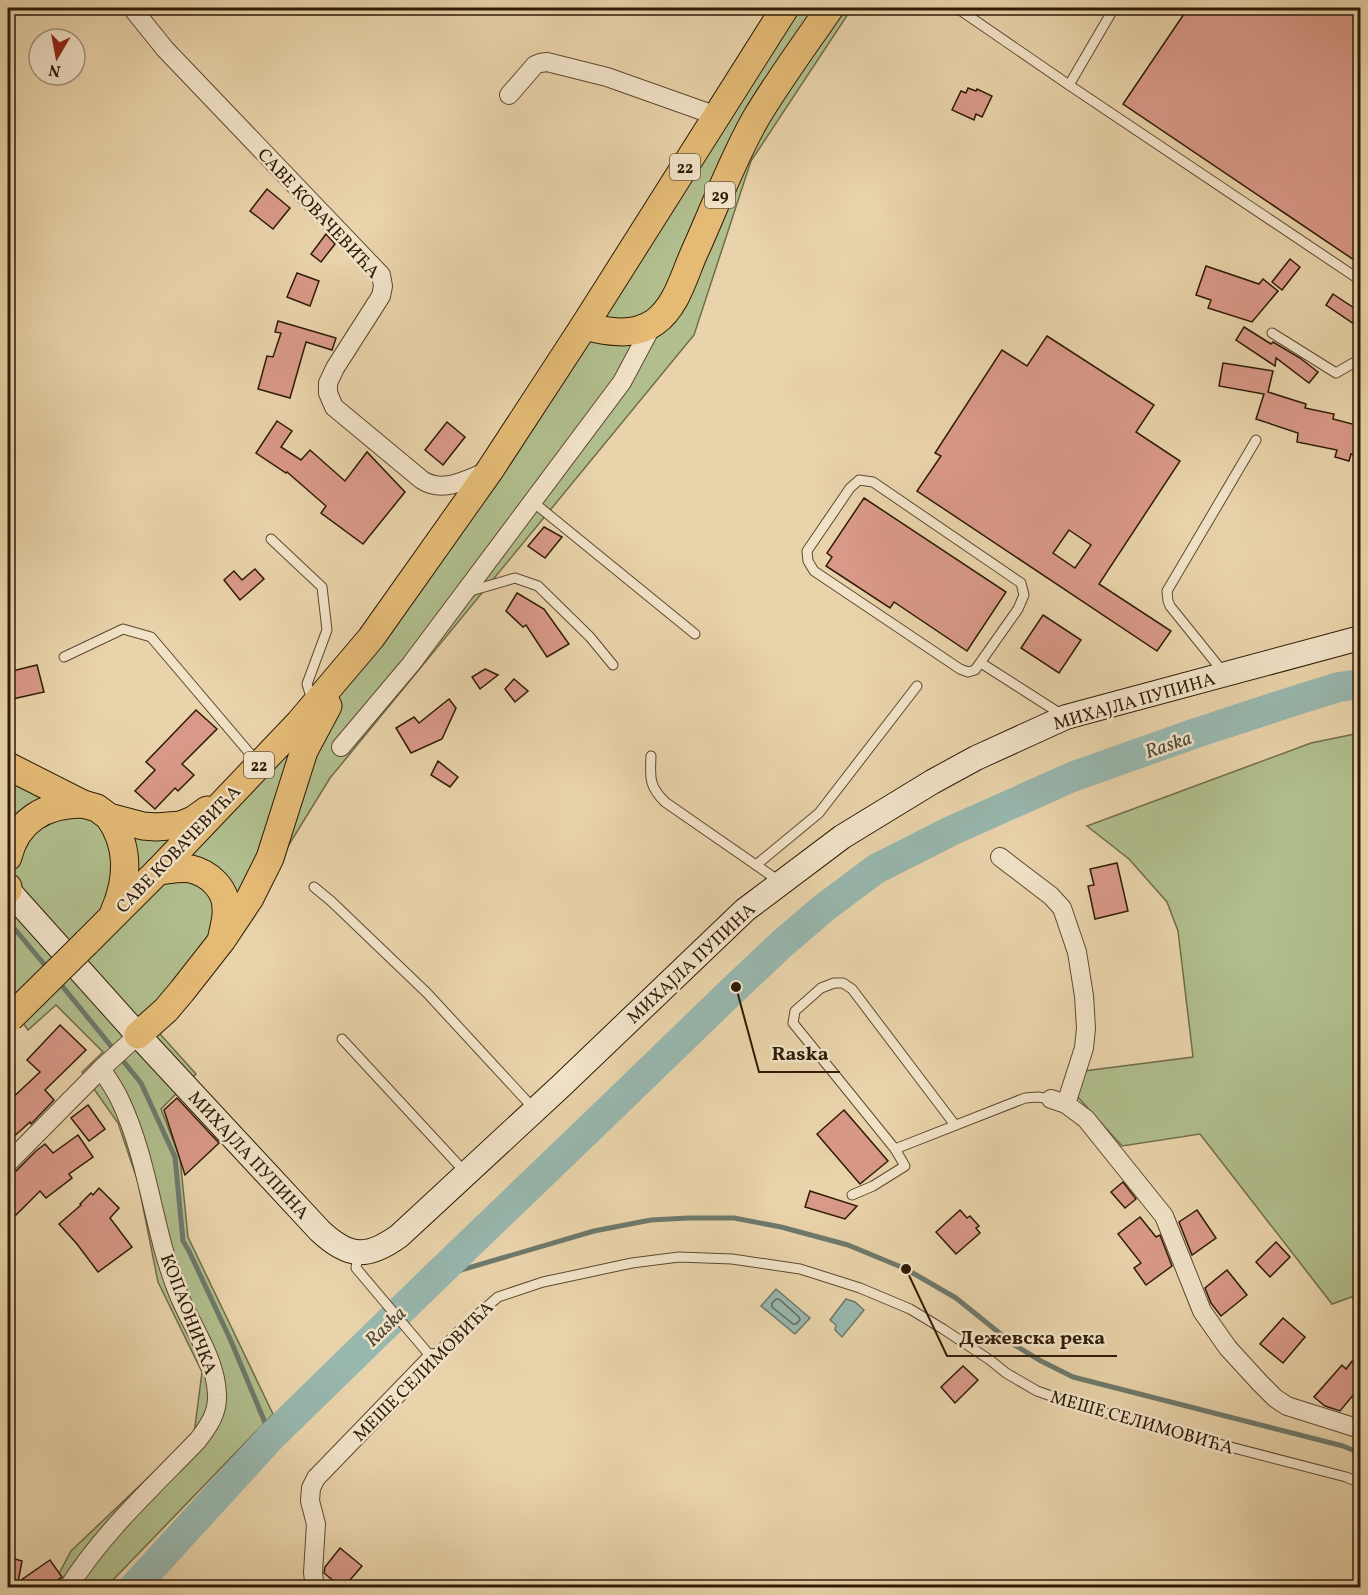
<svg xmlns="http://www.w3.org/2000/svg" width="1368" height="1595" font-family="Vollkorn,serif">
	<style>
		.green { fill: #b1be8d; stroke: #706c4a; stroke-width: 1.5 }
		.water { fill: #98b7ae; stroke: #6e796b; stroke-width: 1.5 }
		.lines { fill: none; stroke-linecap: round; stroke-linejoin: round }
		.shore { stroke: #63695a; stroke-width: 1.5 }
		.stream { stroke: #6e796b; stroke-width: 5 }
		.river { stroke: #98b7ae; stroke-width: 30 }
		.building { fill: #d99988; stroke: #2e1b06; stroke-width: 1.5; fill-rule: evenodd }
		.lane-casing { stroke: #5d492f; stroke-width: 11 }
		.street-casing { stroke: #5d492f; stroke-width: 20 }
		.secondary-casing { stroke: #2e1b06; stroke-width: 26 }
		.primary-casing { stroke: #2e1b06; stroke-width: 29 }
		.lane { stroke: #f1e2c8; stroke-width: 9 }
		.street { stroke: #f1e2c8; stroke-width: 18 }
		.secondary { stroke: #f1e2c8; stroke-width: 24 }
		.primary { stroke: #e4ba75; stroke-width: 27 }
		.primary-bridge-casing { stroke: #2e1b06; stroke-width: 29; stroke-linecap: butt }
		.primary-bridge { stroke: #e4ba75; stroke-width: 27 }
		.labels { text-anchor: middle; stroke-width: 5; stroke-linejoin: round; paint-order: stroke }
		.shield { fill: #f1e2c8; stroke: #685740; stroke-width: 1.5 }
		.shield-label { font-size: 16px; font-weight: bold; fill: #2e1b06 }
		.street-label { font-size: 18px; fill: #2e1b06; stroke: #f1e2c8 }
		.water-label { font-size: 20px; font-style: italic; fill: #4e4a38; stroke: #f1e2c8 }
		.leader { fill: none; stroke: #2e1b06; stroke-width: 2 }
		.callout-dot { fill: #2e1b06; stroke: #f1e2c8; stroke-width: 2 }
		.callout-label { font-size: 20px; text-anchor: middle; font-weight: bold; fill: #2e1b06; stroke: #f1e2c8; stroke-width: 5; stroke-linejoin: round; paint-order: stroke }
	</style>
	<rect width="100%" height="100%" fill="#e9d3aa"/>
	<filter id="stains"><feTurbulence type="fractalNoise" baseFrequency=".00333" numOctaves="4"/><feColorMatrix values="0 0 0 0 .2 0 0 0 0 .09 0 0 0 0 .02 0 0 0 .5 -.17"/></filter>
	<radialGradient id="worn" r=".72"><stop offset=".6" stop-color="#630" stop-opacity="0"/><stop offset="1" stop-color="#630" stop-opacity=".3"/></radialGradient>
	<!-- green -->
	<g class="green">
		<polygon points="780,8 852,8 751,161 694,335 330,778 226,947 160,1034 196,1074 161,1109 180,1158 188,1237 273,1414 112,1581 107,1587 52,1587 71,1551 194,1434 202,1372 158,1282 138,1182 118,1123 82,1072 103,1052 56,1005 28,1030 8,1001 8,750 75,789 135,814 200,812 295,718 399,586"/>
		<polygon points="1360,733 1360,1294 1332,1304 1200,1134 1122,1146 1076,1095 1084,1071 1193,1057 1178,931 1167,902 1129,859 1087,826 1311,743"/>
	</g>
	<!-- water -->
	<g class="water">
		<polygon points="776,1289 810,1318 795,1334 761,1306"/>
		<polygon points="846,1299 855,1302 864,1310 842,1337 835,1330 836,1325 830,1320"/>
	</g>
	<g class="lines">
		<!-- shore -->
		<polygon class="shore" points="776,1299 779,1299 799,1317 800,1320 796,1324 793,1324 772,1307 772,1303"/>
		<!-- stream -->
		<g class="stream">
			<polyline points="8,921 49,970"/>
			<polyline points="59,982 141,1083 175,1157 183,1241 189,1251 231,1341 271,1437"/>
			<polyline points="434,1278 594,1231 651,1220 688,1218 734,1218 781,1227 848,1245 906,1269 956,1298 1013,1344 1041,1361 1073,1377 1343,1446 1360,1453"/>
		</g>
		<!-- river -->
		<polyline class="river" points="133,1588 271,1437 434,1278 612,1107 736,987 784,942 825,907 876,869 951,831 1072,777 1196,733 1300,699 1339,687 1360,684"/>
	</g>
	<!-- building -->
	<g class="building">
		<polygon points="1188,8 1360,8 1360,264 1123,104"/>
		<polygon points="968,88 976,91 977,89 992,96 982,117 976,114 974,120 952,110 961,91 966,93"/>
		<polygon points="267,189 290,208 273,229 250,211"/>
		<polygon points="326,234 335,244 321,262 311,254"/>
		<polygon points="1290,259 1300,267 1282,290 1272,282"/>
		<polygon points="1206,266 1259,284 1263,279 1278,291 1252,322 1208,308 1211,300 1196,295"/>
		<polygon points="297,273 319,281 310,306 287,297"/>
		<polygon points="1333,294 1360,312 1360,328 1326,305"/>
		<polygon points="278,321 336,338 332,350 306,342 290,398 258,389 267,356 273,357 281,333 275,332"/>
		<polygon points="1244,327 1271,344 1273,342 1300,358 1318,372 1309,383 1276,358 1275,366 1236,340"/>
		<path d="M1047 336 1154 405 1136 432 1180 461 1099 584 1171 631 1157 651 917 491 941 456 935 453 1002 350 1027 366ZM1069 530 1091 545 1075 568 1053 553Z"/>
		<polygon points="1223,363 1273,371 1268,392 1306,404 1305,408 1334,414 1333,419 1360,426 1360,456 1351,454 1349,461 1335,457 1337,450 1297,442 1298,433 1256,419 1264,394 1219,386"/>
		<polygon points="277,421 292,431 281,447 301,460 310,450 345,481 367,452 405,492 363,544 321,513 326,506 287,472 286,473 256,453"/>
		<polygon points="447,422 465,437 443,465 425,450"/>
		<polygon points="864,498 1006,592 967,651 894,602 890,608 826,566 832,557 827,553"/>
		<polygon points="544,527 562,537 545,558 528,546"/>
		<polygon points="255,569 264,579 240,600 224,580 234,571 242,580"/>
		<polygon points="517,593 544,609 569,644 547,657 526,625 523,627 506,611"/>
		<polygon points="1043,615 1081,640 1059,673 1021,648"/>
		<polygon points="37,665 44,692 8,700 8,672"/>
		<polygon points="485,669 498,675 480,689 472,677"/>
		<polygon points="514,679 528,691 515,702 505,689"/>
		<polygon points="449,699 456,708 442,739 411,753 396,728 414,717 419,723"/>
		<polygon points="196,710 217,729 182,764 194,775 178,791 175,788 155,809 135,791 155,770 146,762"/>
		<polygon points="438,761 458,777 450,787 431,775"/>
		<polygon points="1117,863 1128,911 1095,919 1088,886 1094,885 1090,869"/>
		<polygon points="60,1025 86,1050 45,1090 54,1100 31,1124 30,1122 10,1140 12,1143 8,1148 8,1102 40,1072 27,1060"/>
		<polygon points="177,1098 219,1143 185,1175 164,1110"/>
		<polygon points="88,1105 105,1129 89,1141 71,1118"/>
		<polygon points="844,1110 888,1161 860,1184 817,1134"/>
		<polygon points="78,1135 93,1157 69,1174 72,1178 46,1198 40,1191 14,1217 8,1211 8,1174 16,1171 36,1151 45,1144 53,1153"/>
		<polygon points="1123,1182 1136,1199 1125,1208 1111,1192"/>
		<polygon points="99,1188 119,1208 110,1218 132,1247 98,1272 77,1244 59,1224 81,1205 80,1204 91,1193 93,1195"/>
		<polygon points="810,1191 857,1206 845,1219 805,1207"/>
		<polygon points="960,1210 967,1218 970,1216 979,1226 976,1228 980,1233 956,1254 936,1232"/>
		<polygon points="1197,1210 1216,1238 1192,1255 1179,1222"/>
		<polygon points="1140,1217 1156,1237 1160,1235 1172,1266 1146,1285 1134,1268 1141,1263 1118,1234"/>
		<polygon points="1276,1242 1290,1257 1270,1277 1256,1262"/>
		<polygon points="1227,1270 1247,1295 1221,1316 1211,1303 1205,1288"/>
		<polygon points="1283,1318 1305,1337 1283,1363 1260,1344"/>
		<polygon points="1360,1351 1360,1387 1340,1411 1325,1406 1314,1397 1342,1365 1346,1369"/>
		<polygon points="963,1366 978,1380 955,1403 941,1387"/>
		<polygon points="340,1548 362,1566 344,1587 341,1587 324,1573 325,1567"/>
		<polygon points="8,1557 22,1561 18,1582 50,1560 62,1577 47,1587 8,1587"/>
	</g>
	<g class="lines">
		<defs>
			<g id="lane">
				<polyline points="957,8 1069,85 1360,280"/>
				<polyline points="1069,85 1114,8"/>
				<polyline points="1272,333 1336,373 1360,359"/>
				<polygon points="859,480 873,482 1021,583 1024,595 1018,609 975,670 968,672 960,669 814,571 808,561 807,551 850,488"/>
				<polyline points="533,502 695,634"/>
				<polyline points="271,539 322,587 327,630 307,684 312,700"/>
				<polyline points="467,592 515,578 538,586 590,637 613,665"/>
				<polyline points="64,657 123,629 151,637 258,763"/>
				<polyline points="981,663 1064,716"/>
				<polyline points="1224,673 1170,606 1168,601 1167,591 1256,440"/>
				<path d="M651 756C650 778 649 786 665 802L779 881"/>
				<polyline points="756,865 819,813 917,686"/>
				<polyline points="314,887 331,901 427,993 535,1110"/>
				<polyline points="342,1039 465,1172"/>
				<polyline points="955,1125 852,989 843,983 834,983 821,988 795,1011 793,1023 895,1149 1025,1098 1038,1097 1051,1099"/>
				<polyline points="852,1195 873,1186 905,1166 895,1149"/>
				<polyline points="358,1254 356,1268 432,1358 459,1331 498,1297 543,1282 632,1263 679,1257 732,1259 800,1269 860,1288 910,1309 943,1329 990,1360 1006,1373 1037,1391 1071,1403 1161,1429 1346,1477 1360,1483"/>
			</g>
			<g id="street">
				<path d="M132 8 165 49 381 275 383 286 381 296 335 368 328 383V393L334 407 422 480C444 494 466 479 489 471"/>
				<polyline points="509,95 535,65 540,63 547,62 607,77 717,116"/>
				<polyline points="341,747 411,664 622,382 654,322"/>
				<polyline points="1000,857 1051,896 1062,908 1077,952 1084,996 1086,1028 1084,1048 1066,1104"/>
				<polyline points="1051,1099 1066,1104 1086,1119 1164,1216 1202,1311 1228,1348 1260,1383 1275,1398 1287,1406 1360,1429"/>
				<polyline points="8,1163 101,1069"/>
				<path d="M68 1588C103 1532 153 1487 198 1440 208 1427 218 1413 217 1395 216 1358 191 1326 178 1293 153 1231 149 1161 120 1100 115 1089 108 1079 101 1069L138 1035"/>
				<polyline points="315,1588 313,1573 316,1524 310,1501 311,1488 316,1478 432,1358"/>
			</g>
			<path id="secondary" d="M8 890 138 1035 320 1231C349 1258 367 1259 399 1236L561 1086 745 910 842 837 932 782 976 758 1066 717 1360 638"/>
			<g id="primary">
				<path d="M584 326C607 332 634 337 655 322 677 306 684 275 695 251 715 207 732 160 756 118 778 81 806 43 830 8"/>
				<polyline points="8,766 83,804 97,808 109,817 143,826 156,827 181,825 193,820 207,810"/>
				<path d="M109 817C130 847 128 880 114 912"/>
				<path d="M8 857C17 820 45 804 83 804"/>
				<path d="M158 871C169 870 180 867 191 869 209 873 226 889 226 908 227 917 224 927 222 936"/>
				<polyline points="8,887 8,890"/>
				<polyline points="86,943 158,871 299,723 371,638 490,470 584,326 785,8"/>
				<polyline points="138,1035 166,1010 182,991 222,940 250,898 270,858 304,751 328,706"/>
			</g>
		</defs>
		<!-- lane casing -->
		<use href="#lane" class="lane-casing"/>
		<!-- street casing -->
		<use href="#street" class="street-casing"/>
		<!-- secondary casing -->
		<use href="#secondary" class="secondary-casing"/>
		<!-- primary casing -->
		<use href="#primary" class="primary-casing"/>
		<!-- lane -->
		<use href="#lane" class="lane"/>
		<!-- street -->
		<use href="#street" class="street"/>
		<!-- secondary -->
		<use href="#secondary" class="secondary"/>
		<!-- primary -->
		<use href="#primary" class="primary"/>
		<defs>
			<polyline id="primary-bridge" points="10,1018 86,943"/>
		</defs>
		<!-- primary-bridge casing -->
		<use href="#primary-bridge" class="primary-bridge-casing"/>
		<!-- primary-bridge -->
		<use href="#primary-bridge" class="primary-bridge"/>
	</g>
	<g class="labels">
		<!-- shield labels -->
		<g class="shield">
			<rect x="670" y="154" width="30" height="26" rx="4.5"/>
			<rect x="705" y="182" width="30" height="26" rx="4.5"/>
			<rect x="244" y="752" width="30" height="26" rx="4.5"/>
		</g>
		<g class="shield-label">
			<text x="685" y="173">22</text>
			<text x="720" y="201">29</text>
			<text x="259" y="771">22</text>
		</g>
		<!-- street labels -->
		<g class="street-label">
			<text transform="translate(319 213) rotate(47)" y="6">САВЕ КОВАЧЕВИЋА</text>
			<text transform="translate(1134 701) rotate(-16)" y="6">МИХАЈЛА ПУПИНА</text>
			<text transform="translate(178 849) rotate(-46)" y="6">САВЕ КОВАЧЕВИЋА</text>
			<text transform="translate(691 963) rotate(-43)" y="6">МИХАЈЛА ПУПИНА</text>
			<text transform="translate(249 1155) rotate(47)" y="6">МИХАЈЛА ПУПИНА</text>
			<text transform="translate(189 1314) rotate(69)" y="6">КОПАОНИЧКА</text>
			<text transform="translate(423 1371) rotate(-45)" y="6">МЕШЕ СЕЛИМОВИЋА</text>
			<text transform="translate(1142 1422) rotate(16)" y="6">МЕШЕ СЕЛИМОВИЋА</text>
		</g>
		<!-- water labels -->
		<g class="water-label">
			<text transform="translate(1168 744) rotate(-19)" y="7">Raska</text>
			<text transform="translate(385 1326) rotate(-44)" y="7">Raska</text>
		</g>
	</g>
	<!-- callouts -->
	<path class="leader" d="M736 987L759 1072H840M906 1269L947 1356H1117"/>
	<g class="callout-dot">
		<circle cx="736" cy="987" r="6"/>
		<circle cx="906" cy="1269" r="6"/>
	</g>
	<g class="callout-label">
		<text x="800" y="1060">Raska</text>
		<text x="1032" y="1344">Дежевска река</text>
	</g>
	<!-- margin -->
	<rect width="1368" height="1595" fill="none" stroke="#e9d3aa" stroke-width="30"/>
	<rect x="9" y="9" width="1350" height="1577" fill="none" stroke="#2e1b06" stroke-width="3"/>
	<rect x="15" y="15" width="1338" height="1565" fill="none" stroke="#2e1b06" stroke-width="1.5"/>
	<!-- north arrow -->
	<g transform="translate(57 57) rotate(190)"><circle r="28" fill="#f1e2c8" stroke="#a3927a" stroke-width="1.5"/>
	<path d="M0-4.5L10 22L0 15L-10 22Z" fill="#8f2418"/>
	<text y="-9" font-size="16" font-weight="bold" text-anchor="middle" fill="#2e1b06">N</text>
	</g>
	<rect width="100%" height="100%" filter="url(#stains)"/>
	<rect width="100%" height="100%" fill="url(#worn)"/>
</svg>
